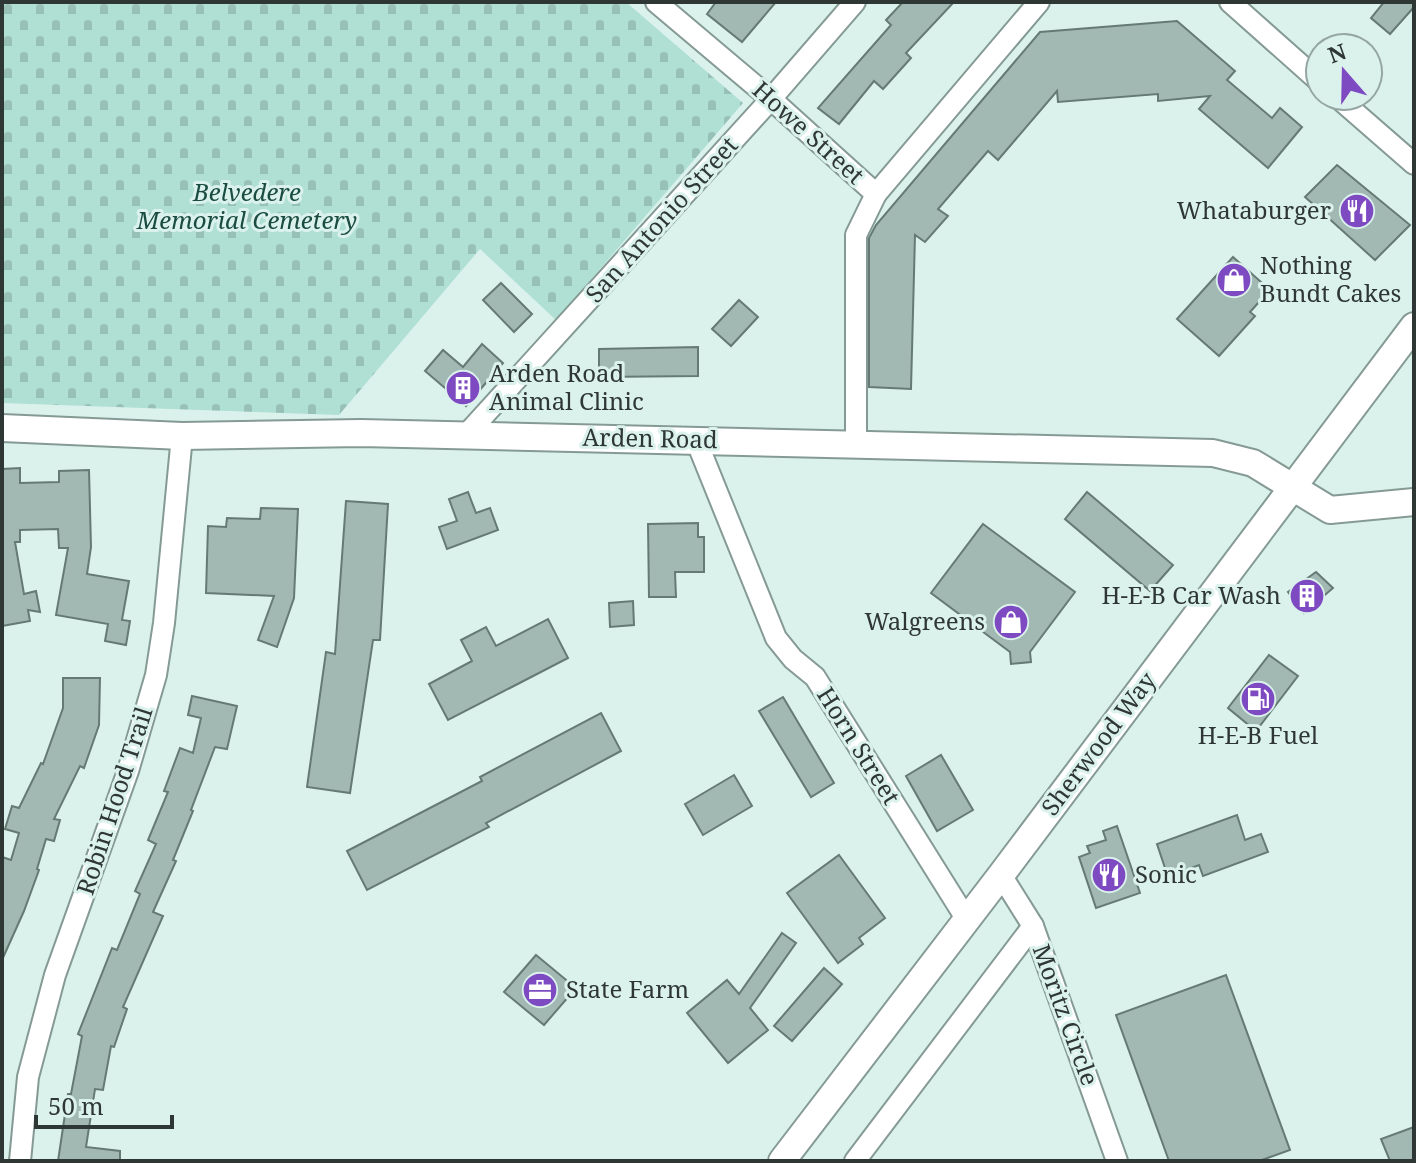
<svg xmlns="http://www.w3.org/2000/svg" width="1416" height="1163" font-family="'Noto Serif',serif">
	<style>
		.cemetery { fill: url(#cemetery-stones) }
		.building { fill: #a2b8b2; stroke: #667a74; stroke-width: 2 }
		.lines { fill: none; stroke-linecap: round; stroke-linejoin: round }
		.minor-casing { stroke: #859a94; stroke-width: 24 }
		.major-casing { stroke: #859a94; stroke-width: 30 }
		.minor { stroke: #fff; stroke-width: 20 }
		.major { stroke: #fff; stroke-width: 26 }
		.labels { text-anchor: middle; stroke-width: 6; stroke-linejoin: round; paint-order: stroke }
		.street-label { font-size: 24px; fill: #2f3735; stroke: #dbf2ec }
		.park-label { font-size: 24px; font-style: italic; fill: #1a4c42; stroke: #dbf2ec }
		.poi-label { font-size: 24px; fill: #2f3735; stroke: #dbf2ec; text-anchor: start }
	</style>
	<defs>
		<pattern id="cemetery-stones" width="16" height="16" patternUnits="userSpaceOnUse" patternTransform="scale(2)"><rect width="16" height="16" fill="#afe0d3"/><path d="M2 7V4a2 2 0 0 1 4 0v3zM10 15v-3a2 2 0 0 1 4 0v3z" fill="#97c1b6"/></pattern>
	</defs>
	<rect width="100%" height="100%" fill="#dbf2ec"/>
	<!-- cemetery -->
	<polygon class="cemetery" points="2,2 626,2 743,103 556,320 480,249 339,415 2,403"/>
	<!-- building -->
	<g class="building">
		<polygon points="716,2 776,2 742,42 707,14"/>
		<polygon points="903,2 954,2 906,53 911,58 883,89 874,81 839,124 818,108 891,25 886,20"/>
		<polygon points="1384,2 1414,2 1414,7 1390,34 1371,18"/>
		<polygon points="1177,21 1235,71 1227,80 1272,118 1280,108 1302,127 1268,168 1199,109 1210,96 1158,101 1158,94 1058,102 1057,91 998,160 988,151 938,209 948,216 925,242 915,235 911,389 869,387 869,238 876,225 1040,32"/>
		<polygon points="1337,165 1410,225 1375,260 1305,197"/>
		<polygon points="1233,257 1270,290 1250,312 1255,316 1219,356 1177,319"/>
		<polygon points="501,283 532,314 514,332 483,300"/>
		<polygon points="739,300 758,317 731,346 712,329"/>
		<polygon points="482,344 503,363 466,406 425,371 443,350 463,367"/>
		<polygon points="698,347 698,376 599,377 599,349"/>
		<polygon points="20,468 20,483 59,482 59,471 89,470 91,547 87,574 129,581 122,620 130,621 126,645 105,641 108,624 56,615 68,548 59,548 58,529 20,530 20,542 15,542 24,594 36,591 40,612 28,610 30,621 2,626 2,469"/>
		<polygon points="468,492 476,513 490,508 498,530 447,549 439,527 457,521 449,499"/>
		<polygon points="1087,492 1173,565 1150,591 1065,519"/>
		<polygon points="346,501 388,504 380,640 373,640 350,793 307,787 326,652 335,654"/>
		<polygon points="261,508 298,509 294,598 277,647 258,640 274,596 206,593 208,526 226,527 227,518 260,519"/>
		<polygon points="698,523 698,537 704,537 704,572 675,572 676,597 649,597 648,524"/>
		<polygon points="983,524 1075,592 1030,652 1031,662 1011,664 1010,652 931,593"/>
		<polygon points="1316,572 1333,588 1304,613 1288,592"/>
		<polygon points="633,601 634,625 610,627 609,603"/>
		<polygon points="548,619 568,658 448,720 429,684 472,661 461,640 486,627 496,646"/>
		<polygon points="1269,655 1298,676 1256,731 1228,708"/>
		<polygon points="63,678 100,678 99,725 84,768 80,766 54,819 60,820 54,841 46,839 37,869 39,870 24,911 2,960 2,857 11,860 19,833 5,829 12,806 19,808 41,763 43,764 63,708"/>
		<polygon points="192,696 237,706 227,749 215,747 191,810 193,811 173,860 176,861 153,912 163,916 123,1007 127,1009 114,1047 111,1046 103,1090 95,1089 86,1147 120,1151 120,1161 58,1161 68,1094 71,1094 82,1036 78,1034 112,948 117,950 140,894 135,891 156,844 148,840 168,792 164,791 180,748 193,753 201,718 188,715"/>
		<polygon points="783,697 834,783 811,797 759,711"/>
		<polygon points="601,713 621,751 486,823 489,827 367,890 347,851 482,781 480,777"/>
		<polygon points="941,755 973,810 937,831 906,776"/>
		<polygon points="734,775 752,806 703,835 685,804"/>
		<polygon points="1237,815 1245,840 1261,834 1268,852 1203,876 1199,865 1168,877 1157,844"/>
		<polygon points="1117,826 1140,893 1096,908 1079,857 1090,853 1087,846 1106,840 1103,831"/>
		<polygon points="839,855 885,918 859,938 863,944 838,963 787,893"/>
		<polygon points="782,933 796,943 750,1008 768,1030 728,1063 687,1013 727,980 739,994"/>
		<polygon points="536,955 576,988 544,1025 504,992"/>
		<polygon points="824,968 842,984 792,1041 774,1026"/>
		<polygon points="1226,975 1290,1150 1259,1161 1169,1161 1116,1015"/>
		<polygon points="1414,1127 1414,1161 1390,1161 1381,1139"/>
	</g>
	<g class="lines">
		<defs>
			<g id="minor">
				<polyline points="656,2 771,99 876,194 856,235 856,443"/>
				<polyline points="1230,2 1320,82"/>
				<polyline points="1336,96 1414,164"/>
				<polyline points="876,194 1039,2"/>
				<polyline points="466,435 771,99 855,2"/>
				<polyline points="696,440 776,638 793,659 815,677 967,920"/>
				<polyline points="1001,875 1033,926 1117,1161"/>
				<polyline points="20,1161 28,1077 55,975 128,771 156,675 164,623 182,436"/>
				<polyline points="855,1161 1033,926"/>
			</g>
			<g id="major">
				<polyline points="2,428 182,436 361,433 1213,453 1253,463 1330,510 1414,502"/>
				<polyline points="782,1161 1001,875 1414,326"/>
			</g>
		</defs>
		<!-- minor casing -->
		<use href="#minor" class="minor-casing"/>
		<!-- major casing -->
		<use href="#major" class="major-casing"/>
		<!-- minor -->
		<use href="#minor" class="minor"/>
		<!-- major -->
		<use href="#major" class="major"/>
	</g>
	<!-- icons -->
	<defs>
		<symbol id="restaurant-disc" viewBox="-11 -11 22 22"><circle r="9.5" fill="#7e4ac2" stroke="#dbf2ec"/><path d="M-5-6h1v4h1v-4h1v4h1v-4h1v5L-1.5 .5V6h-2V.5L-5-1ZM5-6V6H3V1.5H1.5Q1.5-4 5-6Z" fill="#fff"/></symbol>
		<symbol id="shop-disc" viewBox="-11 -11 22 22"><circle r="9.5" fill="#7e4ac2" stroke="#dbf2ec"/><path d="M-5-2.5h2.3a2.7 3.5 0 0 1 5.4 0H5L5.5 6h-11ZM-1.5-2.5h3a1.5 2.3 0 0 0-3 0Z" fill="#fff"/></symbol>
		<symbol id="building-disc" viewBox="-11 -11 22 22"><circle r="9.5" fill="#7e4ac2" stroke="#dbf2ec"/><path d="M-4-6H4V6H1V3H-1V6H-4ZM-2.5-4.3h1.7v1.8h-1.7ZM.8-4.3h1.7v1.8H.8ZM-2.5-1h1.7V.8h-1.7ZM.8-1h1.7V.8H.8Z" fill="#fff"/></symbol>
		<symbol id="fuel-disc" viewBox="-11 -11 22 22"><circle r="9.5" fill="#7e4ac2" stroke="#dbf2ec"/><path d="M-5.5-6h7V0h2V4h1.3V-2.5L3-4.5l.8-.8L6-3V5H2.5V1h-1V6h-7ZM-4.2-4.7v3.2H.2V-4.7Z" fill="#fff"/></symbol>
		<symbol id="office-disc" viewBox="-11 -11 22 22"><circle r="9.5" fill="#7e4ac2" stroke="#dbf2ec"/><path d="M-6-3h4V-5.5h4V-3h4V5H-6ZM-1-4.5V-3h2v-1.5ZM-6 0V1H6V0Z" fill="#fff"/></symbol>
	</defs>
	<g fill-rule="evenodd">
		<use href="#restaurant-disc" x="1337" y="191" width="40" height="40"/>
		<use href="#shop-disc" x="1214" y="260" width="40" height="40"/>
		<use href="#building-disc" x="443" y="368" width="40" height="40"/>
		<use href="#building-disc" x="1287" y="576" width="40" height="40"/>
		<use href="#shop-disc" x="991" y="602" width="40" height="40"/>
		<use href="#fuel-disc" x="1238" y="679" width="40" height="40"/>
		<use href="#restaurant-disc" x="1089" y="855" width="40" height="40"/>
		<use href="#office-disc" x="520" y="970" width="40" height="40"/>
	</g>
	<g class="labels">
		<!-- street labels -->
		<g class="street-label">
			<text transform="translate(808 133) rotate(42)" y="8">Howe Street</text>
			<text transform="translate(662 220) rotate(-48)" y="8">San Antonio Street</text>
			<text transform="translate(650 439) rotate(1)" y="8">Arden Road</text>
			<text transform="translate(1099 744) rotate(-53)" y="8">Sherwood Way</text>
			<text transform="translate(858 746) rotate(58)" y="8">Horn Street</text>
			<text transform="translate(115 801) rotate(-72)" y="8">Robin Hood Trail</text>
			<text transform="translate(1065 1015) rotate(70)" y="8">Moritz Circle</text>
		</g>
		<!-- park labels -->
		<g class="park-label">
			<text x="247" y="201">Belvedere<tspan x="247" dy="28">Memorial Cemetery</tspan></text>
		</g>
		<!-- poi labels -->
		<g class="poi-label">
			<text x="1331" y="219" text-anchor="end">Whataburger</text>
			<text x="1260" y="274">Nothing<tspan x="1260" dy="28">Bundt Cakes</tspan></text>
			<text x="489" y="382">Arden Road<tspan x="489" dy="28">Animal Clinic</tspan></text>
			<text x="1281" y="604" text-anchor="end">H-E-B Car Wash</text>
			<text x="985" y="630" text-anchor="end">Walgreens</text>
			<text x="1258" y="744" text-anchor="middle">H-E-B Fuel</text>
			<text x="1135" y="883">Sonic</text>
			<text x="566" y="998">State Farm</text>
		</g>
	</g>
	<!-- border -->
	<rect width="1416" height="1163" fill="none" stroke="#2f3735" stroke-width="8"/>
	<!-- north arrow -->
	<g transform="translate(1344 72) rotate(340)"><circle r="38" fill="#dbf2ec" stroke="#96a7a3" stroke-width="2"/>
	<path d="M0-6L14 30L0 20L-14 30Z" fill="#7e4ac2"/>
	<text y="-12" font-size="22" font-weight="bold" text-anchor="middle" fill="#2f3735">N</text>
	</g>
	<!-- scale -->
	<path d="M36 1115v12h136v-12" fill="none" stroke="#2f3735" stroke-width="4"/>
	<text x="48" y="1115" font-size="24" fill="#2f3735" stroke="#dbf2ec" stroke-width="6" paint-order="stroke">50 m</text>
</svg>
